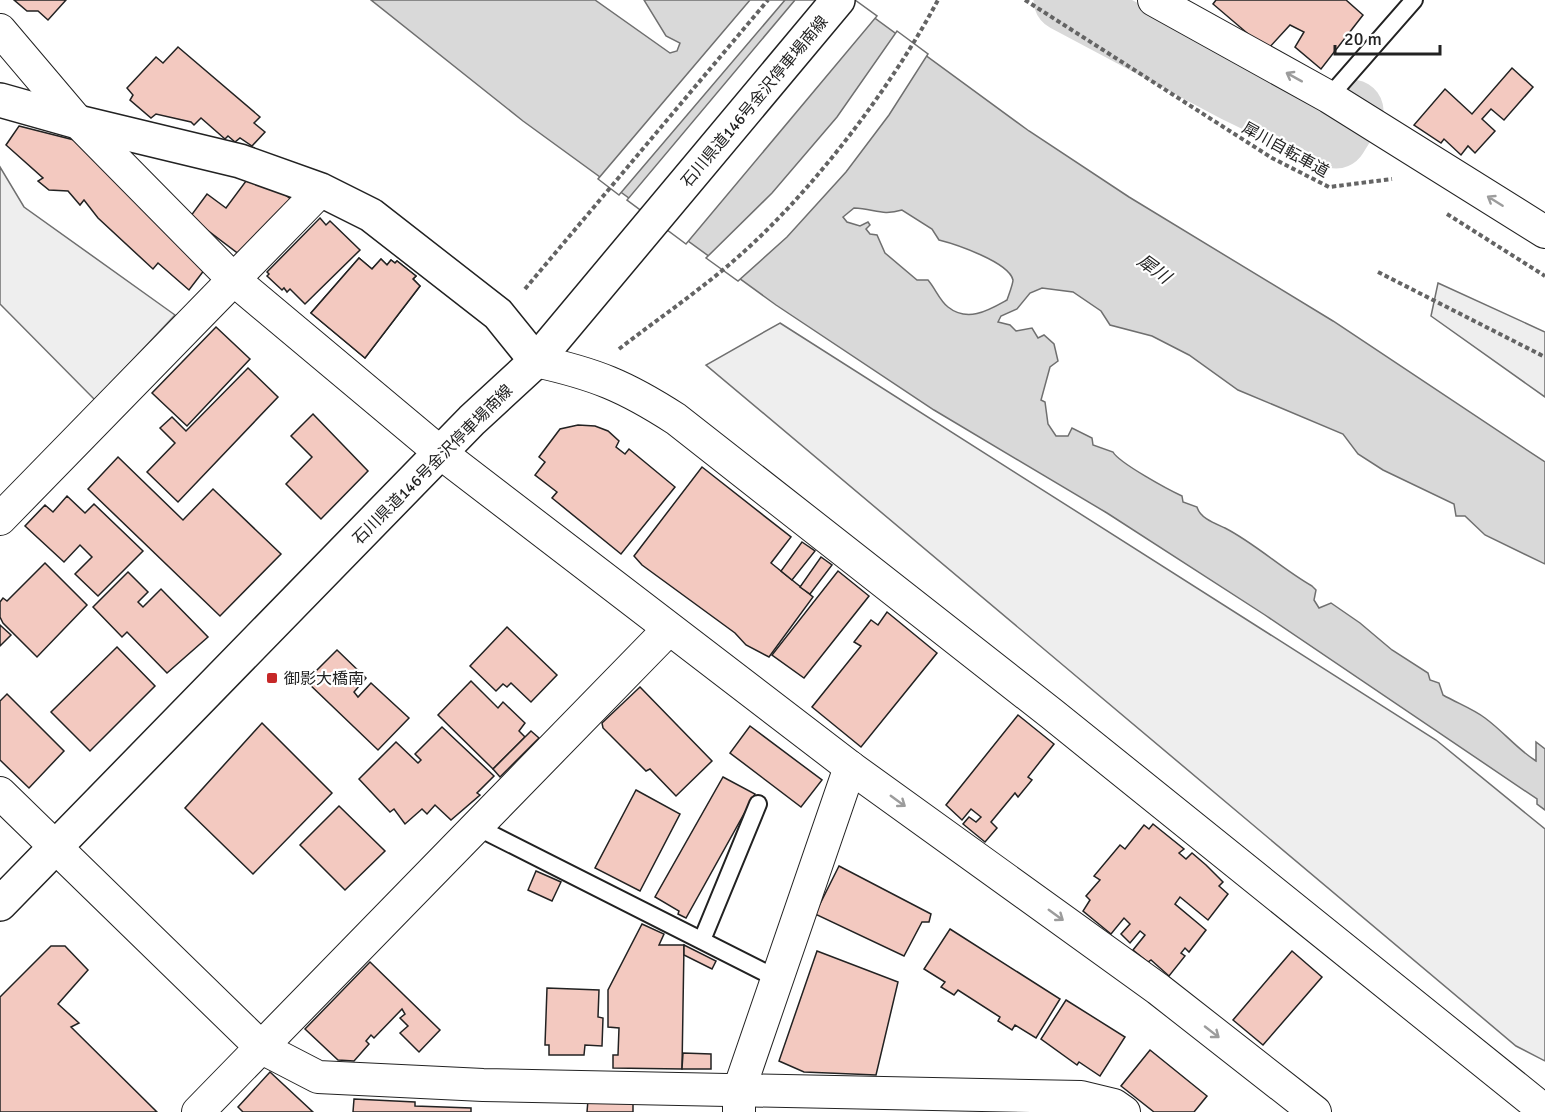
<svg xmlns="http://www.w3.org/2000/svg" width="1545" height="1112" font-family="Signika,'Noto Sans JP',sans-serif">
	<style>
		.green { fill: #eee; stroke: #6f6f6f; stroke-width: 1.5 }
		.water { fill: #d9d9d9; stroke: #6f6f6f; stroke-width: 1.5; fill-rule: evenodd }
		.pier { fill: #fff; stroke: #6f6f6f; stroke-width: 1.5 }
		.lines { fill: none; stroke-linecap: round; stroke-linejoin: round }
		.river { stroke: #d9d9d9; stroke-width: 63 }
		.building { fill: #f3c9c0; stroke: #222; stroke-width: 1.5 }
		.service-casing { stroke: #222; stroke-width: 20 }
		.minor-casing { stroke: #222; stroke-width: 34 }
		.tertiary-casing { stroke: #222; stroke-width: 36 }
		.secondary-casing { stroke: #222; stroke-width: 36 }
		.path { stroke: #646464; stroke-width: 4; stroke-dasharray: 4.5 3; stroke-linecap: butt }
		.service { stroke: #fff; stroke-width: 16 }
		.minor { stroke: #fff; stroke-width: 32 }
		.tertiary { stroke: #fff; stroke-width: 33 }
		.secondary { stroke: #fff; stroke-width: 33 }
		.oneway { stroke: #9c9c9c }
		.poi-dot { fill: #c62828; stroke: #fff; stroke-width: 2 }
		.labels { text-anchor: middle; stroke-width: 4.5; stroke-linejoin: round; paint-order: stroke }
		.street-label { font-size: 16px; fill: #222; stroke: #fff }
		.poi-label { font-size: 16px; fill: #222; stroke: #fff; text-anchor: start }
		.water-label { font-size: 18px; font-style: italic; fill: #222; stroke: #fff }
	</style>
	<rect width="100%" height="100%" fill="#fff"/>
	<!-- green -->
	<g class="green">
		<polygon points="0,167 24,207 175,315 95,400 0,304"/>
		<polygon points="1438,283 1545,332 1545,397 1431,316"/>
		<polygon points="780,323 1436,740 1545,829 1545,1061 1516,1046 706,365"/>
	</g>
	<!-- water -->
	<path class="water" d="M371 0H595L670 53 677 51 680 43 666 36 644 0H850L1029 131 1129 197 1333 321 1545 462V564L1485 535 1465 516H1456L1454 504 1383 470 1358 454 1343 434 1238 390 1189 355 1152 336 1110 325 1101 311 1073 292 1042 288 1030 293 1017 309 1001 316 998 322 1010 325 1016 331 1032 328 1038 338 1044 335 1054 344 1058 361 1050 367 1041 400 1045 402 1048 424 1056 436H1068L1072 428 1092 438 1093 445 1113 452C1119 463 1169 490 1182 496L1183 502 1197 507C1200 518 1214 523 1225 528 1256 544 1282 569 1312 586L1316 590 1314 600 1319 608 1331 603 1360 623 1392 650 1428 673 1430 680 1439 683 1443 695C1457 703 1473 709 1485 718 1504 732 1517 749 1536 761V742L1545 749V810L1537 804V799L1265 615 1107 513 934 410 776 305 523 121ZM854 208C875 209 882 216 902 210L932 229 939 240C955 244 1009 262 1013 280 1013 284 1009 294 1007 300 989 310 968 323 948 307 940 301 935 288 928 280H917L885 253 877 235 870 234 866 229 870 225 868 222 860 226 847 222 843 217Z"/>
	<!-- pier -->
	<g class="pier">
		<polygon points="750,0 785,0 619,195 598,179"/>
		<polygon points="795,0 855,0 877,16 686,244 627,200"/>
		<polygon points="897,31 928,54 889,115 846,172 787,237 738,281 706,258 772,193 837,117"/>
	</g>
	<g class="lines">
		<!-- river -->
		<polyline class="river" points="1065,0 1236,91 1327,135 1336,137 1352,111"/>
	</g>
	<!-- building -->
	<g class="building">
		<polygon points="14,0 66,0 48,20 38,11 27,11"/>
		<polygon points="1216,0 1346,0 1363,15 1321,69 1295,47 1304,32 1290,25 1267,50 1213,4"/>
		<polygon points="178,47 260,117 254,123 265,132 252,146 240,138 235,142 228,136 225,139 201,118 194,125 191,122 156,114 151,118 130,100 133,95 127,88 156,57 163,63"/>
		<polygon points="1512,68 1533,87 1504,120 1491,109 1482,119 1495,131 1475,153 1468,146 1461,155 1444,139 1441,143 1414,125 1445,89 1472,114"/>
		<polygon points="19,126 78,141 205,269 189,290 158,263 153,269 98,218 84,200 80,205 68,191 49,190 38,181 43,178 6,145"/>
		<polygon points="246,181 278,189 293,201 244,258 190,217 207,194 226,208"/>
		<polygon points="320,218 326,225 330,221 360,250 305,304 290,289 287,292 284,288 282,290 267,276 269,274 267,272"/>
		<polygon points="359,258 372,269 381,259 387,265 391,260 395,263 397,261 416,276 413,279 420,286 365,358 311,313"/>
		<polygon points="359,258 372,269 381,259 387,265 391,260 395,263 397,261 416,276 413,279 420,286 365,358 311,313"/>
		<polygon points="216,327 250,359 187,426 152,393"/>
		<polygon points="248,368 278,397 178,502 147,472 175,443 160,428 172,417 186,431"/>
		<polygon points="313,414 368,471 321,519 286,484 312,457 291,436"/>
		<polygon points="578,425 595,426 608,431 619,441 616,447 625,454 629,449 675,487 621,554 552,498 557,492 535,475 545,462 539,457 560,429"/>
		<polygon points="118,457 183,520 213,489 281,554 220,616 88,489"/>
		<polygon points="702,467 791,537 771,563 813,597 769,657 746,645 735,633 642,565 634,556"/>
		<polygon points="67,496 85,513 94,504 143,551 98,596 75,574 92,557 80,545 64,562 25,526 45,505 53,512"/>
		<polygon points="802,542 815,551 792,580 781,571"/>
		<polygon points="821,557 832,565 810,594 800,587"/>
		<polygon points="45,563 87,605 37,657 3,623 0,617 0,602 3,598 7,601"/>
		<polygon points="838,571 869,596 804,678 772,655"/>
		<polygon points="128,572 148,592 138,602 143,607 161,589 208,637 167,673 127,632 122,637 93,607"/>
		<polygon points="887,612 937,653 861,747 812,707 861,646 854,642 871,620 878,625"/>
		<polygon points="0,625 11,635 0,646"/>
		<polygon points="507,627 557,675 531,702 511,683 507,687 503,684 496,691 470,666"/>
		<polygon points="117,647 155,686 90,751 51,712"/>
		<polygon points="337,650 366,678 354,692 358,697 371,683 409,718 378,750 306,681"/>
		<polygon points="471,681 498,708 503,702 525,723 519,731 525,737 493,769 438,715"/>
		<polygon points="640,687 712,761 676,796 650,769 646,771 603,728 602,723"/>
		<polygon points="7,694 64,751 29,788 0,760 0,701"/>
		<polygon points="1018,715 1054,744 1028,777 1032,780 1018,797 1015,793 991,822 997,828 985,842 963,824 969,817 976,822 981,817 971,809 962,820 946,805"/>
		<polygon points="262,723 332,793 253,874 185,808"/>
		<polygon points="750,726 822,780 801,807 730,753"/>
		<polygon points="442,727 494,776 477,793 480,795 451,820 435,805 427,814 422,809 405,824 394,809 390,812 359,779 396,742 418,763 421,760 415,754"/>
		<polygon points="531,731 539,738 500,777 493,769"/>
		<polygon points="723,777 755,794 686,918 678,914 679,911 655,897"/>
		<polygon points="636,790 680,814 640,891 595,868"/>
		<polygon points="339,806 385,851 345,890 300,845"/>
		<polygon points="1153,824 1184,849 1179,853 1186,859 1192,853 1206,865 1223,882 1219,886 1228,894 1208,920 1180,897 1175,904 1206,930 1189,952 1185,948 1181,953 1185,956 1169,976 1151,960 1148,962 1133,950 1145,935 1140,931 1130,943 1121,934 1130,924 1124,918 1111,934 1083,911 1090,900 1086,896 1100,880 1094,876 1120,845 1125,849 1144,825 1149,829"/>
		<polygon points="839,866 931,914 929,922 922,922 904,956 815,914"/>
		<polygon points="536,871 561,882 552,901 528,890"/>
		<polygon points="642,924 664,934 659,945 684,945 682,1069 613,1068 613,1055 618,1055 619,1028 608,1027 608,990"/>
		<polygon points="950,929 1060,999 1036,1038 1015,1025 1012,1030 998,1021 1000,1017 958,990 954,995 941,987 945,982 924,969"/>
		<polygon points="684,945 716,961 712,969 684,955"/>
		<polygon points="51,946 65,946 88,970 58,1004 79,1023 71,1027 157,1112 0,1112 0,997"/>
		<polygon points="817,951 898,982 876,1075 804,1072 779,1061"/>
		<polygon points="1292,951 1322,977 1263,1045 1233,1020"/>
		<polygon points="370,962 440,1030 419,1052 400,1033 408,1026 400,1018 405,1014 402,1009 374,1038 371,1035 366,1041 369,1044 354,1061 338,1060 305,1029"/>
		<polygon points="547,988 599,990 598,1017 603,1018 602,1046 585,1045 584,1055 549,1055 549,1045 545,1045"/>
		<polygon points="1066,1000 1125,1037 1100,1076 1079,1062 1077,1065 1041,1039"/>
		<polygon points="1150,1050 1207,1096 1194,1112 1154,1112 1121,1086"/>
		<polygon points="683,1053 711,1054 711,1069 682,1069"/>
		<polygon points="270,1072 313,1112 243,1112 238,1107"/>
		<polygon points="354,1099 415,1102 415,1106 471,1108 471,1112 353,1112"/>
		<polygon points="633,1099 633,1112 587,1112 588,1100"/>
	</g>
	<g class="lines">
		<defs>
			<g id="service">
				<polyline points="1329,97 1414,0"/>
				<polyline points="477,827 778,979"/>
				<polyline points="702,940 758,804"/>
			</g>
			<g id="minor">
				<polyline points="1154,0 1329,97 1545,232"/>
				<polyline points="0,30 78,122 233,279 442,454 850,767 1158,989 1315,1112"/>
				<path d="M536 361C595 374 625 386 676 419L1052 714 1545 1111"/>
				<polyline points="0,519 321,190"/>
				<polyline points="0,793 262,1048 318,1077 483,1085 1081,1097 1114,1105 1124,1112"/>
				<polyline points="198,1112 669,629"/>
				<polyline points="739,1112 739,1090 850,767"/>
			</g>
			<polyline id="tertiary" points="0,100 78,122 240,161 321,190 371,215 498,314 536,361"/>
			<polyline id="secondary" points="0,904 472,420 536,361 838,0"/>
		</defs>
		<!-- service casing -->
		<use href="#service" class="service-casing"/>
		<!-- minor casing -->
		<use href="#minor" class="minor-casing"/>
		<!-- tertiary casing -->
		<use href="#tertiary" class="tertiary-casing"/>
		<!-- secondary casing -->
		<use href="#secondary" class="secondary-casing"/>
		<!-- path -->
		<g class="path">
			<polyline points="1025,0 1272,158 1329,187 1392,179"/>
			<polyline points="1447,214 1545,276"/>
			<polyline points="1378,272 1545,357"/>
			<polyline points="525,289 768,0"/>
			<path d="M619 349C654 322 690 297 724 269 804 203 889 92 938 0"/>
		</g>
		<!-- service -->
		<use href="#service" class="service"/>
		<!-- minor -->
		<use href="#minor" class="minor"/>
		<!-- tertiary -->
		<use href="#tertiary" class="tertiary"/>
		<!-- secondary -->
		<use href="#secondary" class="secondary"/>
	</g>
	<!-- one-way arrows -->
	<defs><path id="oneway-shaft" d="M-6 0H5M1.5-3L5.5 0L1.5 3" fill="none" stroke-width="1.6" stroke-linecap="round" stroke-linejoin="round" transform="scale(1.5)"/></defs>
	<g class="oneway">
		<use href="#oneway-shaft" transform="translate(1294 77) rotate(-151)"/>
		<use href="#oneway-shaft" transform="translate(1495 201) rotate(-148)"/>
		<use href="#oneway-shaft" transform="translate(898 801) rotate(36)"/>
		<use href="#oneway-shaft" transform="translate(1056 915) rotate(36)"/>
		<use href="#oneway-shaft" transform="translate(1212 1032) rotate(38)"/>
	</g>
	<!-- markers -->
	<rect class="poi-dot" x="266" y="672" width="12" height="12" rx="3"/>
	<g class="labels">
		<!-- street labels -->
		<g class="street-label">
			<text transform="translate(754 101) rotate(-50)" y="6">石川県道146号金沢停車場南線</text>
			<text transform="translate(1286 149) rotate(29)" y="6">犀川自転車道</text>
			<text transform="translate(432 464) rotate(-45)" y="6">石川県道146号金沢停車場南線</text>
		</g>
		<!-- poi labels -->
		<g class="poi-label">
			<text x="284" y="684">御影大橋南</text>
		</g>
		<!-- water labels -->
		<g class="water-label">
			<text transform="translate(1154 269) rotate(36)" y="6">犀川</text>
		</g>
	</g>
	<!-- scale -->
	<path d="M1335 45v9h105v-9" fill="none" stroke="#222222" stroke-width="3"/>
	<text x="1344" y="45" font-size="18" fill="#222222" stroke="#ffffff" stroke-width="4.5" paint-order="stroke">20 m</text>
</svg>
